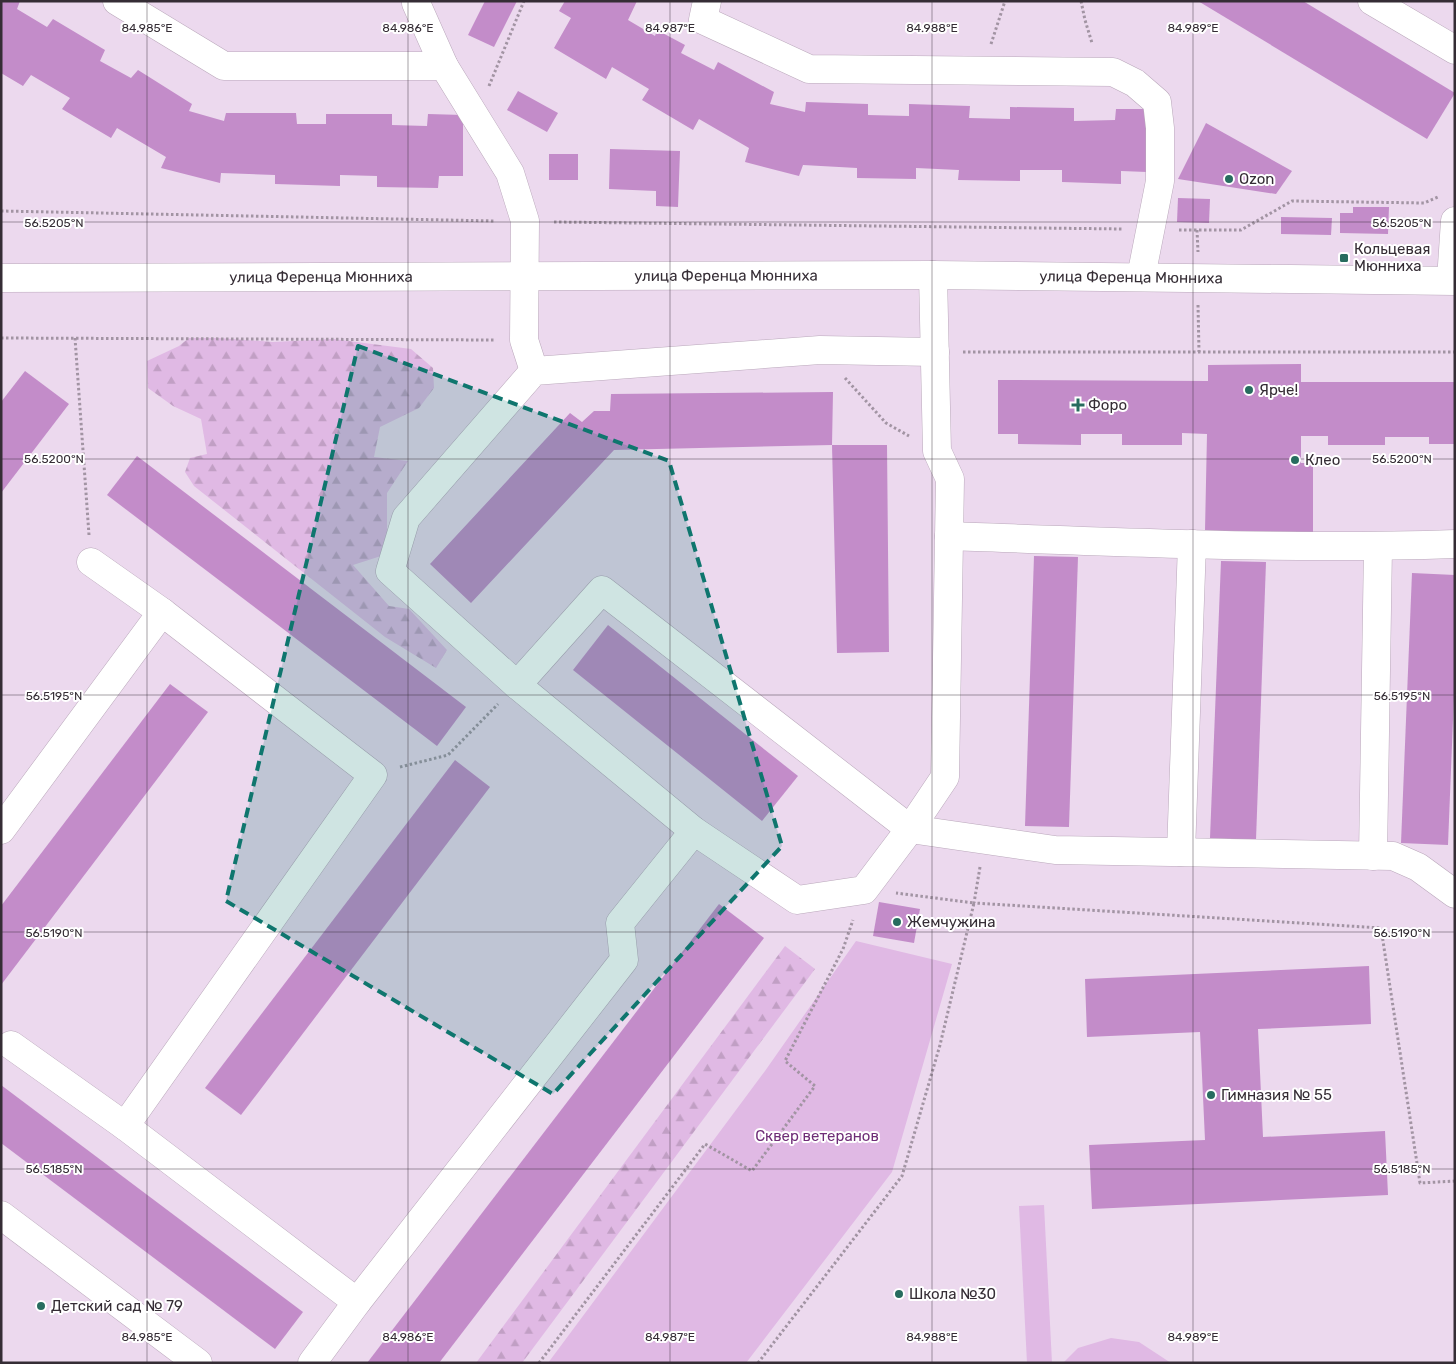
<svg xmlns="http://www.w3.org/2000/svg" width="1456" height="1364" font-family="Rubik,sans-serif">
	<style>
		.forest { fill: url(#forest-firs) }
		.park { fill: #e0b9e4 }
		.building { fill: #c38cc9 }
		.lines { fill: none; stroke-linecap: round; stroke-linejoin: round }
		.minor-casing { stroke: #baa8bb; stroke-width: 29 }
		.path { stroke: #a294a3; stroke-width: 3; stroke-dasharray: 2.5 2.5; stroke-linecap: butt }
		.minor { stroke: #fff; stroke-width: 28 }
		.marked { fill: #0f766e; fill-opacity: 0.2; stroke: #0f766e; stroke-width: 4; stroke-dasharray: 10 6; stroke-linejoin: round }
		.ticks { fill: none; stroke: #352d35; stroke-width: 1; stroke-opacity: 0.45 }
		.poi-dot { fill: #276c5f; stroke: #fff; stroke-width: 2 }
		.labels { text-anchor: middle; stroke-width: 4; stroke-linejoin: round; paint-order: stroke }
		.poi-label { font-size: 15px; fill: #352d35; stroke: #fff; text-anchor: start }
		.street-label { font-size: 15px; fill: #352d35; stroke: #fff }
		.park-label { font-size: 15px; fill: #6f2d77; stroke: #fff }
		.ticks-label { font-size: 12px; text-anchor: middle; fill: #352d35; stroke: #fff; stroke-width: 4; stroke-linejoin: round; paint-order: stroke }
	</style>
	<defs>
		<pattern id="forest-firs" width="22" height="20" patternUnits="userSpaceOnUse" patternTransform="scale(1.25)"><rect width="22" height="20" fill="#e0b9e4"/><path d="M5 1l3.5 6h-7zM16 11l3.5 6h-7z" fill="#c19fc4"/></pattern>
	</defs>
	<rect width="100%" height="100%" fill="#ecd9ee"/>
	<!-- forest -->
	<g class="forest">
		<polygon points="189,338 218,338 273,342 333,339 411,349 433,368 434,388 419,408 380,427 374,457 408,461 387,493 387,532 381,556 353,565 389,606 409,609 447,650 436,668 385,637 194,486 185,472 190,458 207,454 201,419 173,406 148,388 147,361 179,346"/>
		<polygon points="785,946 815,969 522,1363 476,1363"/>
	</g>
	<!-- park -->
	<g class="park">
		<polygon points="856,941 952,964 892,1172 746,1363 548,1363 765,1071"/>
		<polygon points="1044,1205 1052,1363 1027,1363 1019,1206"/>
		<polygon points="1111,1338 1139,1342 1171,1363 1063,1363 1078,1348"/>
	</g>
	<!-- building -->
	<g class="building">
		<polygon points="1,1 20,1 17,9 47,27 53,19 105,50 100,61 131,78 138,70 192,104 189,111 224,121 226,113 296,113 297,124 326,124 326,114 392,114 392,125 427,126 428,114 463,115 463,176 439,176 438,188 377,187 377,176 340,175 340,186 275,184 275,175 221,173 220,183 161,168 166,157 117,128 111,138 62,109 70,98 31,75 23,86 1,73"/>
		<polygon points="485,1 517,1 494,47 468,35"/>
		<polygon points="565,1 637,1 628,20 655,36 657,30 685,45 681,53 714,70 718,62 774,92 770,104 805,112 806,102 868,104 868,115 909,116 909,104 970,106 969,118 1010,119 1010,107 1074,108 1074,121 1115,120 1116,109 1147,109 1147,172 1121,171 1121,184 1062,182 1062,170 1020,170 1020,181 958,180 959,170 916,168 916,179 857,178 857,168 803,165 799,176 745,162 749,148 699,119 693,130 642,100 649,89 612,67 606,79 554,48 571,18 559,11"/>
		<polygon points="1198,1 1303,1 1455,93 1427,139"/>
		<polygon points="518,91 558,113 547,132 507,110"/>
		<polygon points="1206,123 1292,171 1276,194 1178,179"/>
		<polygon points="610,149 680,151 678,207 656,206 656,191 609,189"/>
		<rect x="549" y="154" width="29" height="26"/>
		<polygon points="1178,198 1210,199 1209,223 1177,222"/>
		<polygon points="1353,207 1389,207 1388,234 1340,233 1340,213 1353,213"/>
		<polygon points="1281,217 1332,218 1331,235 1281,234"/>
		<polygon points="1301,364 1301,382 1455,382 1455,444 1429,444 1429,437 1385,437 1385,445 1328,445 1328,436 1301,436 1301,463 1313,463 1313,532 1205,531 1207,434 1182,433 1182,445 1122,445 1122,434 1081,434 1081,445 1018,444 1018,434 998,434 998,380 1208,381 1208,365"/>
		<polygon points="25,371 69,404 1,493 1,402"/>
		<polygon points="833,392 832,445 887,445 889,652 837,653 832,445 614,450 471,603 430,564 570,413 582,422 594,411 610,411 611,394"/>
		<polygon points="137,456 466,707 437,746 107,495"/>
		<polygon points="1034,556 1078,557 1069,827 1025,826"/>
		<polygon points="1221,561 1266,562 1256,840 1210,838"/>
		<polygon points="1412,573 1455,575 1455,669 1448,845 1401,843"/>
		<polygon points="608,625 798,776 762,821 573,670"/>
		<polygon points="170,684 208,712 1,985 1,906"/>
		<polygon points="455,760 490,787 241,1115 205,1088"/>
		<polygon points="879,902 920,909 914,943 873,936"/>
		<polygon points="719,904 764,938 439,1363 367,1363"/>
		<polygon points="1369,966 1371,1024 1258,1029 1263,1137 1385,1131 1388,1195 1092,1209 1089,1145 1205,1140 1200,1032 1087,1037 1085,979"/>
		<polygon points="1,1085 303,1312 275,1349 1,1143"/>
	</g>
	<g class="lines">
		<defs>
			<g id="minor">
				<polyline points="117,1 224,66 444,66"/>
				<polyline points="417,1 416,3 444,66 510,173 525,221 524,340 534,371"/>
				<polyline points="707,1 703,20 809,69 1113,72 1135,83 1157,102 1160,128 1160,181 1141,277"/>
				<polyline points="1372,1 1455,50"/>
				<path id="s1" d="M1 278 933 275 1455 281"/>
				<polyline points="1451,280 1455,221"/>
				<path d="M949 536C1118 542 1286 550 1455 544"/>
				<polyline points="91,562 162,612 373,775 125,1126 357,1302 312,1363"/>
				<polyline points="517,685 602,590 910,829 1055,850 1393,856 1418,867 1455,894"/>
				<polyline points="1,830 162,612"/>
				<polyline points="694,831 517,685 390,571 406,518 534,371 820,350 935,352"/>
				<polyline points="1181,852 1192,544"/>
				<polyline points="1373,856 1378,547"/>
				<polyline points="11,1045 125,1126"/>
				<polyline points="1,1215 198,1363"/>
				<polyline points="357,1302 624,960 620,923 694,831 797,900 864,890 910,829 945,777 950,479 937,451 933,275"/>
			</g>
		</defs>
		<!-- minor casing -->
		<use href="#minor" class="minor-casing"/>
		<!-- path -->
		<g class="path">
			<polyline points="1081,1 1085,20 1092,43"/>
			<polyline points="991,44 1005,1"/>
			<polyline points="489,86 524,1"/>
			<polyline points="1,211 495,221"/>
			<polyline points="554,222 1122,229"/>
			<polyline points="1179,230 1241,230 1292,201 1424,203 1438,197"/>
			<polyline points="1197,230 1198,252"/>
			<polyline points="1198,305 1199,352"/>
			<polyline points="1,338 496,340"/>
			<polyline points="75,338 89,535"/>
			<polyline points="963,352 1455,352"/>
			<polyline points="845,378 886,423 909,436"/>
			<polyline points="400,767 448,755 498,704"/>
			<polyline points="980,867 974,903 1381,928 1420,1183 1455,1181"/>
			<polyline points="539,1363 705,1144 752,1171 815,1086 785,1061 843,949 853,920"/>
			<polyline points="758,1363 902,1176 940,1045 974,903 896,893"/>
		</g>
		<!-- minor -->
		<use href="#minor" class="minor"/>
	</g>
	<!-- marked area -->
	<path class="marked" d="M358 346 669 461 782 846 553 1094 226 901Z"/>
	<!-- ticks -->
	<path class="ticks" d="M147 1V1363M408 1V1363M670 1V1363M932 1V1363M1193 1V1363M1 222H1455M1 459H1455M1 695H1455M1 932H1455M1 1169H1455"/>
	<!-- markers -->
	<g class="poi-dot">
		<circle cx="1229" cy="179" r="5"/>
		<rect x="1339" y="253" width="10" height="10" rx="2.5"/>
		<circle cx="1249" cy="390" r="5"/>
		<path d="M1075.5 397.5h5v5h5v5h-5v5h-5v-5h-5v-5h5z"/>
		<circle cx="1295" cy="460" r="5"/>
		<circle cx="897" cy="922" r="5"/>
		<circle cx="1211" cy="1095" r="5"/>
		<circle cx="899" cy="1294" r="5"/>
		<circle cx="41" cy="1306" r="5"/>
	</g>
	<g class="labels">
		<!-- poi labels -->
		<g class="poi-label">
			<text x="1239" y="184">Ozon</text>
			<text x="1354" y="254">Кольцевая<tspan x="1354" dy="17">Мюнниха</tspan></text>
			<text x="1259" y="395">Ярче!</text>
			<text x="1088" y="410">Форо</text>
			<text x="1305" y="465">Клео</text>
			<text x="907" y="927">Жемчужина</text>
			<text x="1221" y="1100">Гимназия № 55</text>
			<text x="909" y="1299">Школа №30</text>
			<text x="51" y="1311">Детский сад № 79</text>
		</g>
		<!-- street labels -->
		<g class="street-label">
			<text dy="5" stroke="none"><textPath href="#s1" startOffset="725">улица Ференца Мюнниха</textPath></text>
			<text dy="5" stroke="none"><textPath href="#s1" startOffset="320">улица Ференца Мюнниха</textPath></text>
			<text dy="5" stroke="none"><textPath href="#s1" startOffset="1130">улица Ференца Мюнниха</textPath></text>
		</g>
		<!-- park labels -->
		<g class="park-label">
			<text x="817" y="1141">Сквер ветеранов</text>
		</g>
	</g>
	<g class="ticks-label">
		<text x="147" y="32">84.985°E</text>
		<text x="408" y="32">84.986°E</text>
		<text x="670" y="32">84.987°E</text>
		<text x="932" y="32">84.988°E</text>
		<text x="1193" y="32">84.989°E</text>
		<text x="54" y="227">56.5205°N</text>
		<text x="1402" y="227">56.5205°N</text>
		<text x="54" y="463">56.5200°N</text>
		<text x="1402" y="463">56.5200°N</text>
		<text x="54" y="700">56.5195°N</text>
		<text x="1402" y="700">56.5195°N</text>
		<text x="54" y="937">56.5190°N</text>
		<text x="1402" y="937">56.5190°N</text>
		<text x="54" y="1173">56.5185°N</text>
		<text x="1402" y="1173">56.5185°N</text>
		<text x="147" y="1341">84.985°E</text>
		<text x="408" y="1341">84.986°E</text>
		<text x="670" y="1341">84.987°E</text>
		<text x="932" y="1341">84.988°E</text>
		<text x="1193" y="1341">84.989°E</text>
	</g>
	<!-- border -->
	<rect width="1456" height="1364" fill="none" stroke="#352d35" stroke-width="5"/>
</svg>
